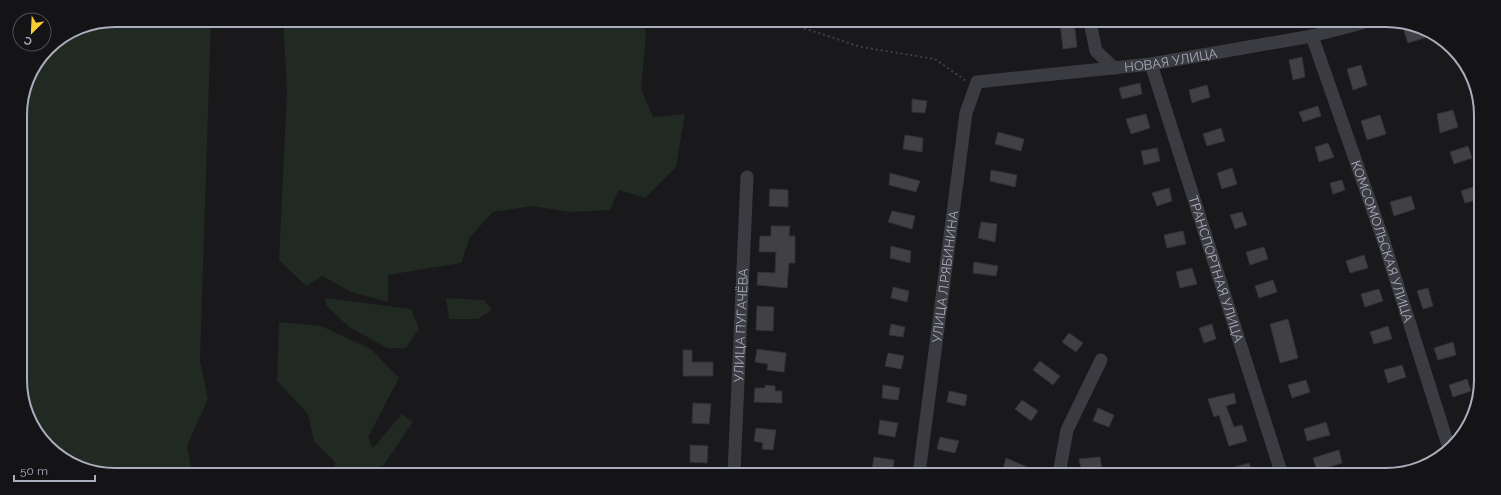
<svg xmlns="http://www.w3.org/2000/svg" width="1501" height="495" font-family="Raleway,sans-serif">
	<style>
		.green { fill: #202922 }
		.building { fill: #404045; stroke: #333237 }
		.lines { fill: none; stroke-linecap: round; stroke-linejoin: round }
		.path { stroke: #3f4047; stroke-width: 2; stroke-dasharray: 2 3; stroke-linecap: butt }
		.street { stroke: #3b3b42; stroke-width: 13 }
		.labels { text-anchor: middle; stroke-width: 4; stroke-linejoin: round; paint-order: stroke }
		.street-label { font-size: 13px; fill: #aaadbb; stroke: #141316 }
		.rim { fill: none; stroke: #aaadbb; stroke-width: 2 }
	</style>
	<rect width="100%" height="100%" fill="#19181b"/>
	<!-- green -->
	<g class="green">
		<polygon points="115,20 211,20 200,360 208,399 187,446 192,472 90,472 44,443 22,398 20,109 27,79 48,48 79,27"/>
		<polygon points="283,20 643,21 646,36 641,89 653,117 685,114 676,167 645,198 619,190 610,210 570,212 532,206 493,212 470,237 461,263 388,275 388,302 351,292 322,276 306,286 279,260 287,91"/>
		<polygon points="325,298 411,309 419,329 406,348 387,348 349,327 326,305"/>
		<polygon points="446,298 484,300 492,310 478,319 449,319"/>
		<polygon points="279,322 321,326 371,349 399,378 368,437 373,448 402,414 413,422 383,466 362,472 334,472 335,462 314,441 308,414 277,381"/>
	</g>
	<!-- building -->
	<g class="building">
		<polygon points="1060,22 1074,22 1077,47 1063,49"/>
		<polygon points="1417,27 1431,36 1408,43 1404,31"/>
		<polygon points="1302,57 1305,77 1293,80 1289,60"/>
		<polygon points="1361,65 1367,85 1353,90 1347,69"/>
		<polygon points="1140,83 1142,94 1122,99 1119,88"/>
		<polygon points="1207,85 1210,97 1192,103 1189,90"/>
		<polygon points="912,99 927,101 925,113 912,112"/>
		<polygon points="1318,106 1321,116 1303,122 1299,112"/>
		<polygon points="1453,110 1458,127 1440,133 1437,114"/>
		<polygon points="1146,114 1150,128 1131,134 1126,119"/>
		<polygon points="1380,115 1386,134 1367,140 1361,121"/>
		<polygon points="1221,128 1225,141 1207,146 1203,134"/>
		<polygon points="998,132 1024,139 1021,151 995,144"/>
		<polygon points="905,135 923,138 922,152 903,149"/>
		<polygon points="1328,143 1334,157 1319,162 1315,147"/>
		<polygon points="1468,146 1472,158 1454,164 1450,152"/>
		<polygon points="1157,148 1160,161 1144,165 1141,151"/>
		<polygon points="1232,168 1237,184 1222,189 1217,173"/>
		<polygon points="991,170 1017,175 1015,187 990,181"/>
		<polygon points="890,173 920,181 916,192 889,185"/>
		<polygon points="1342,180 1345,190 1333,194 1330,183"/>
		<polygon points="1479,185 1479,199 1465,203 1461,191"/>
		<polygon points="1169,188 1172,201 1157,206 1152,193"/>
		<polygon points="770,189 788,190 788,207 769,206"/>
		<polygon points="1411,196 1415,209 1394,216 1390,202"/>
		<polygon points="892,211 915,216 912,229 888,222"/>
		<polygon points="1242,212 1247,225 1235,229 1230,215"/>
		<polygon points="981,222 997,224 995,242 978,238"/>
		<polygon points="771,226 790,226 789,236 795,236 795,263 789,263 787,288 757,285 758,272 775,273 776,252 759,252 760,236 771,236"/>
		<polygon points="1183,231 1186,244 1167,248 1164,235"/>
		<polygon points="891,246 911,251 910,263 890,258"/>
		<polygon points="1264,247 1268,259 1250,265 1246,252"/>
		<polygon points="1364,255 1368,268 1350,273 1346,261"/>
		<polygon points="974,262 998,266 996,276 973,273"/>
		<polygon points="1192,268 1197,284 1180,288 1176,272"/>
		<polygon points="1273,280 1277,292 1259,298 1255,286"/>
		<polygon points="893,287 909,291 907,302 891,298"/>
		<polygon points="1428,288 1433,306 1423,309 1417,291"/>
		<polygon points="1379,289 1383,301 1365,307 1361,294"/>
		<polygon points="757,306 774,307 773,331 756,330"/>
		<polygon points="1288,319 1298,358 1280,363 1270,324"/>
		<polygon points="891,324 905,327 903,337 889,335"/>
		<polygon points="1212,324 1216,339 1204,343 1199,328"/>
		<polygon points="1388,326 1392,339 1374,344 1370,332"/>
		<polygon points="1069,333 1083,343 1076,352 1062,342"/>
		<polygon points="1453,342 1456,355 1438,360 1434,348"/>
		<polygon points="757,349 786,353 784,372 767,370 768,364 755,362"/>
		<polygon points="683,350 692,350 692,362 713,362 713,376 683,376"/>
		<polygon points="888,353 904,356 901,369 885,366"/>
		<polygon points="1040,361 1060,376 1053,385 1033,370"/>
		<polygon points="1402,365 1406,377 1388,383 1384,370"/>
		<polygon points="1467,379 1471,391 1453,397 1449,385"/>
		<polygon points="1306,380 1310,392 1292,398 1288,385"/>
		<polygon points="765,385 775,386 775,391 782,391 782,403 754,402 755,388 765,388"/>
		<polygon points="883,385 900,388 898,400 882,398"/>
		<polygon points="949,391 967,395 965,406 947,402"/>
		<polygon points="1234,393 1236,403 1226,406 1234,427 1242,425 1247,441 1229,446 1219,415 1214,417 1208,399"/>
		<polygon points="1022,400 1038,411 1031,421 1015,409"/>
		<polygon points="693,403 711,404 709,424 692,423"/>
		<polygon points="1098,408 1114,415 1109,427 1093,421"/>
		<polygon points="880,420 898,423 895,437 878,434"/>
		<polygon points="1326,422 1330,435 1307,441 1304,429"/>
		<polygon points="756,428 776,430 773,450 762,449 763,443 754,441"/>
		<polygon points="940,437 959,441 955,453 937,449"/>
		<polygon points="690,445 708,446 707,463 690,462"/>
		<polygon points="1339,450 1342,463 1317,471 1313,458"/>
		<polygon points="874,457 894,460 893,474 872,471"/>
		<polygon points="1100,457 1102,469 1082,472 1079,459"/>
		<polygon points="1006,458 1027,467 1025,474 1007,474 1002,472"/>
		<polygon points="1249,463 1253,474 1218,474 1218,472"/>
	</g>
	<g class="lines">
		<!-- path -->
		<polyline class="path" points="785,22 861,47 935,59 966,81"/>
		<!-- street -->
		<g class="street">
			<polyline points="1090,22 1096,51 1114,68"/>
			<path id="s1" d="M1312 36 1383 239 1449 448"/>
			<path id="s2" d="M1151 64 1282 475"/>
			<path id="s3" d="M734 473 747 177"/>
			<path id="s4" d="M919 474 966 113 977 82 1151 64 1312 36 1362 23"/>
			<polyline points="1059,474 1067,430 1101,360"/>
		</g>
	</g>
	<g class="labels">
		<!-- street labels -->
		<g class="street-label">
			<text dy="5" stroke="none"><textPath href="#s4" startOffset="592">НОВАЯ УЛИЦА</textPath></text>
			<text dy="5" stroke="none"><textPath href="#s1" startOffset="217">КОМСОМОЛЬСКАЯ УЛИЦА</textPath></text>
			<text dy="5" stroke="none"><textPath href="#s2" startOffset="215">ТРАНСПОРТНАЯ УЛИЦА</textPath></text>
			<text dy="5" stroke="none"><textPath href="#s4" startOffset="199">УЛИЦА Л.РЯБИНИНА</textPath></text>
			<text dy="5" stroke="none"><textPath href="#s3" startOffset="148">УЛИЦА ПУГАЧЁВА</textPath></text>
		</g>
	</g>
	<!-- crop -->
	<path d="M0 0H1501V495H0ZM115 27H1386A88 88 0 0 1 1474 115V380A88 88 0 0 1 1386 468H115A88 88 0 0 1 27 380V115A88 88 0 0 1 115 27Z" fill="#141316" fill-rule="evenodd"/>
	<path class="rim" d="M115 27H1386A88 88 0 0 1 1474 115V380A88 88 0 0 1 1386 468H115A88 88 0 0 1 27 380V115A88 88 0 0 1 115 27Z"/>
	<!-- north arrow -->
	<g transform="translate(32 32) rotate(204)"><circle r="19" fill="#141316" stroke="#505158"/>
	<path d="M0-3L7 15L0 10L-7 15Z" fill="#face31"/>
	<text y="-6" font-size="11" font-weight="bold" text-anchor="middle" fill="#aaadbb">С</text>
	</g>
	<!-- scale -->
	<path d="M14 475v6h81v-6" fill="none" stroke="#aaadbb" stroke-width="2"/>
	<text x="20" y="475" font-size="12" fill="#aaadbb" stroke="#141316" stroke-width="3" paint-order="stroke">50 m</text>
</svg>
